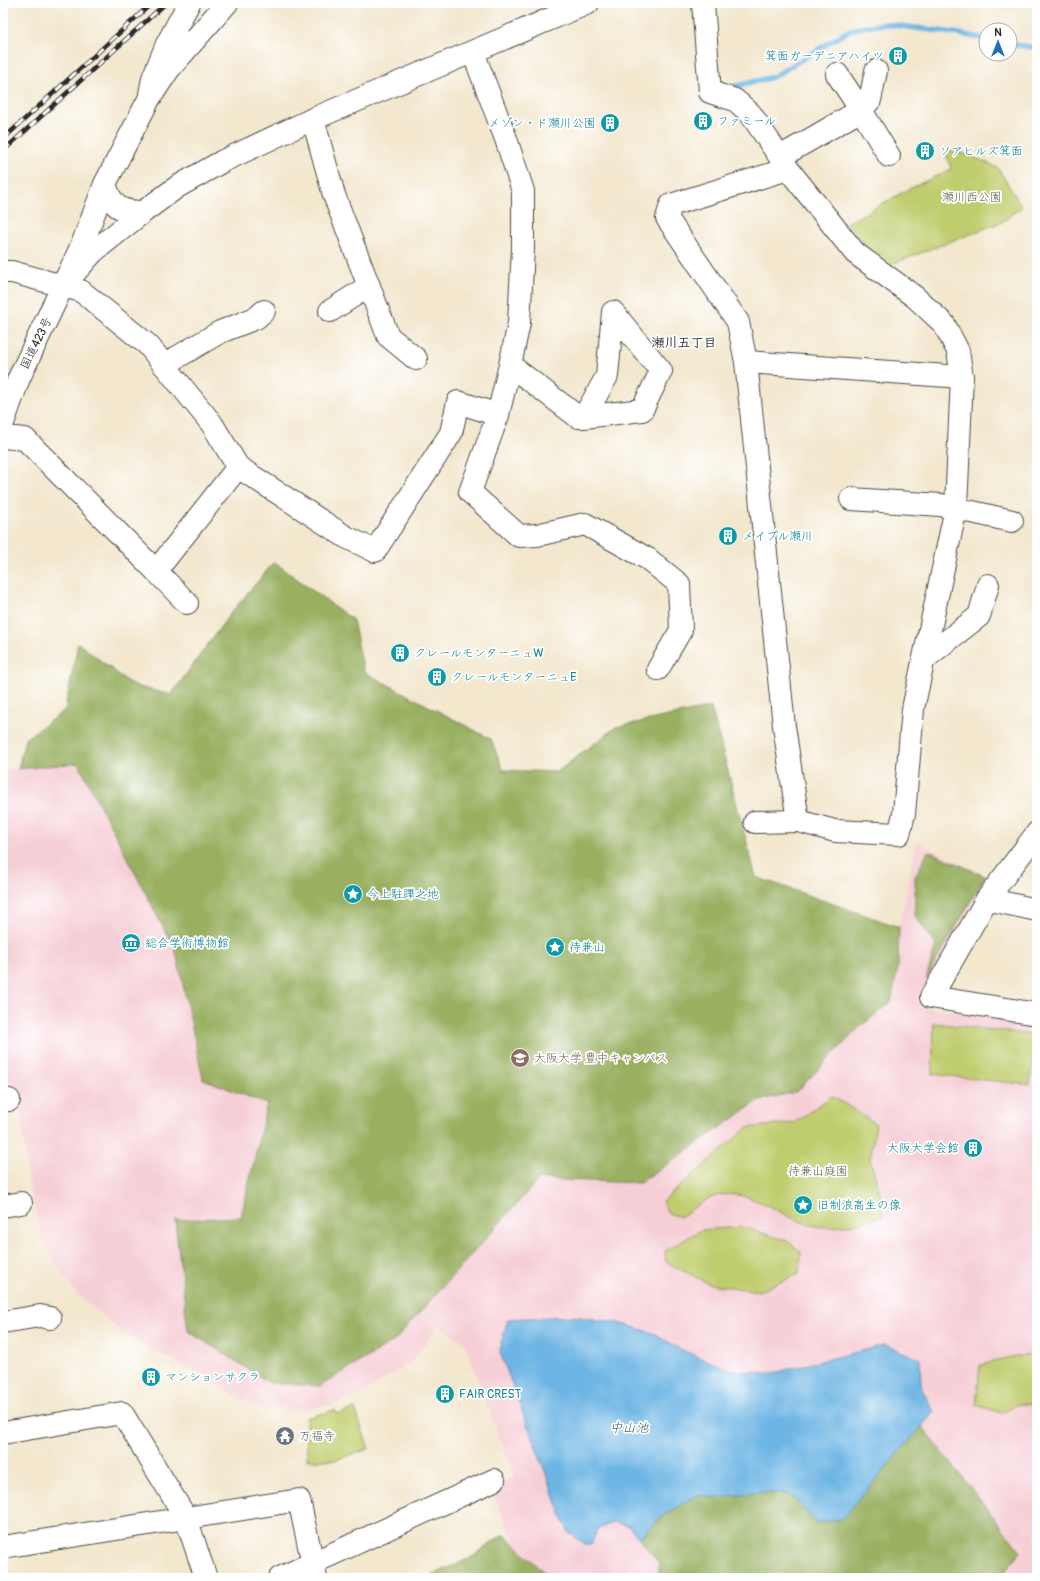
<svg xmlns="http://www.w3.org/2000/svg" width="1040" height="1581" font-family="Pangolin,'Klee One',sans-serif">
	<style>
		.built { fill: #f6cfd6 }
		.green { fill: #c0cd6e; stroke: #767c4c }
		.forest { fill: #98b061; stroke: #626e46 }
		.water { fill: #6db5e4; stroke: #4c7088 }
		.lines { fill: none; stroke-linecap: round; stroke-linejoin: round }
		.stream { stroke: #6db5e4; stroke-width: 5.5 }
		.minor-casing { stroke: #494743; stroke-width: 24 }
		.highway-casing { stroke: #494743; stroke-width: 24 }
		.minor { stroke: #fff; stroke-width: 22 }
		.highway { stroke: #fff; stroke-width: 22 }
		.rail-casing { stroke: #2b2b2b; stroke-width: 4.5 }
		.rail { stroke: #fff; stroke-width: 3; stroke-dasharray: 9; stroke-linecap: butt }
		.labels { text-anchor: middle; stroke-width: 3.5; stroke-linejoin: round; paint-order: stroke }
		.culture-label { font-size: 12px; fill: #0d838f; stroke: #fff; text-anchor: start }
		.park-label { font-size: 12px; fill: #585c3f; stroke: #fff }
		.street-label { font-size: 12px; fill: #2b2b2b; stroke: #fff }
		.education-label { font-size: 12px; fill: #785e54; stroke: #fff; text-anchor: start }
		.worship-label { font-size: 12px; fill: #5b616d; stroke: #fff; text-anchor: start }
		.neighbourhood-label { font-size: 13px; font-weight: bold; fill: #2b2b2b; stroke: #fff }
		.water-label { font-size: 13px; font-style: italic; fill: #425b6c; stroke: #fff }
	</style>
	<rect width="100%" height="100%" fill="#fff"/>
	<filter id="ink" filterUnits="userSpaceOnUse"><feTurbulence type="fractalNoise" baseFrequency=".025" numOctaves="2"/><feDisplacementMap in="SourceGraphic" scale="8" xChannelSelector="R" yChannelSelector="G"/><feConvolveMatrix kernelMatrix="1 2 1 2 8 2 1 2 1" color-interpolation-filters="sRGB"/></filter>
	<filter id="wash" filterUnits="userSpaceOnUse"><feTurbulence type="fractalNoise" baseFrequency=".012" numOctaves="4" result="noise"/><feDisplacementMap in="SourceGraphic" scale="16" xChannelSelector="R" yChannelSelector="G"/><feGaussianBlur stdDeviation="0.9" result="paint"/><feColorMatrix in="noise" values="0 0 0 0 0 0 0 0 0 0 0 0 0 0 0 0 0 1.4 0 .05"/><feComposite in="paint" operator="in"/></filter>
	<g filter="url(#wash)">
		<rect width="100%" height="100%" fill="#f3e7ce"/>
		<!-- built -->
		<polygon class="built" points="271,565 353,620 364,672 491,739 503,770 557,772 616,727 711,707 756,877 899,927 917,841 985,876 924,1007 1037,1021 1037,1578 459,1578 519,1553 490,1488 514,1477 464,1342 438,1325 414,1360 371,1388 354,1398 336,1404 303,1410 259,1409 123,1333 77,1294 62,1274 44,1242 30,1192 20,1114 9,1107 3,1094 3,769 18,769 25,739 65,710 78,643 132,685 171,695"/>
		<!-- green -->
		<g class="green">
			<polygon points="945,150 970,155 998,168 1022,207 1002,222 887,266 875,259 847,223 909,189 951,169"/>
			<polygon points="934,1023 1035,1035 1030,1085 932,1074"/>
			<path d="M832 1096 876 1124 870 1159 882 1200 883 1216C861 1222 835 1231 811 1225 777 1216 745 1182 708 1199 698 1204 689 1212 680 1217L668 1213 662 1202 747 1128 794 1123Z"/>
			<polygon points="743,1227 788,1241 801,1252 799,1274 759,1291 709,1284 666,1262 665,1251 701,1230"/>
			<polygon points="1025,1355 1037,1356 1037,1405 1019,1404 1002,1413 976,1405 980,1365"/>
			<polygon points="355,1409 369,1449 335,1460 307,1460 306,1418 335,1410 337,1414"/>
		</g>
		<!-- forest -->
		<g class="forest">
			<polygon points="274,562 353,620 364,672 491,739 503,770 557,772 616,727 711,707 756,877 899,927 898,967 891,1002 861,1026 796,1092 760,1100 640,1183 539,1179 394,1341 320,1386 270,1383 188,1331 175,1220 241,1217 267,1104 203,1079 176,952 78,763 18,769 25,739 65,710 78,643 132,685 171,695 230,614"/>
			<polygon points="928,851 985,876 926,979 936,945 915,916 915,877"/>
			<polygon points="922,1426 1021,1552 998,1578 659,1578 659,1563 639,1538 665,1514 697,1495 717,1498 762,1492 790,1494 817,1523 842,1519"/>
			<polygon points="504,1534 550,1578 426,1578 472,1557"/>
		</g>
		<!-- water -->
		<polygon class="water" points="573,1316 615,1322 650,1332 684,1351 733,1371 773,1373 885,1345 920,1359 921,1386 934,1412 842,1519 817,1523 790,1494 762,1492 717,1498 697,1495 662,1516 639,1538 629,1526 614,1522 597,1530 591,1545 585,1545 568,1532 499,1350 508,1319"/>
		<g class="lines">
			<!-- stream -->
			<g class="stream">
				<polyline points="1010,44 1037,48"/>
				<polyline points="729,88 773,77 850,30 869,26 885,24 955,33 986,39"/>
			</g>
		</g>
	</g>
	<g filter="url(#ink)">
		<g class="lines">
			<defs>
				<g id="minor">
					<polyline points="703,3 710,92 735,100 750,113 788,169 855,253 915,297 944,324 958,351 962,377 956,508 913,709 904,814 899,834 835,831 798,821 784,726 746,362 738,322 667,218 671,205 788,169"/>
					<polyline points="167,44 189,3"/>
					<polyline points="473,52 506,139 523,191 523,248 519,323 510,365 498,415 470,492 519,536 537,535 585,524 648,559 679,584 681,630 658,669"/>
					<polyline points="837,74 861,110 870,100 876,71"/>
					<polyline points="150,94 153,78 167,44 172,52 175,52 192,41"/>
					<polyline points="313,119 334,195 388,336 416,359"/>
					<polyline points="780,157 861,110 889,156"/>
					<polyline points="3,272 12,272 81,291 148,345 212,424 238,467 346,537 375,551 451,433 458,402 498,415"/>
					<polyline points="330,311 369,286"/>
					<polyline points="746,362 962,377"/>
					<polyline points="164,365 220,332 256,318 264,311"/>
					<polyline points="510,365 578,417 584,417 642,410 661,371 613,312 607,376 584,417"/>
					<polyline points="3,437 25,439 156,571 238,467"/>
					<polyline points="851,499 941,505 1012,521"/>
					<polyline points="156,571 187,603"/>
					<polyline points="924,659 979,616 988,585"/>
					<polyline points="755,822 798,821"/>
					<polyline points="1037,833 987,899 931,997 1037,1014"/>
					<polyline points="987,899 1037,910"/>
					<polyline points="3,1101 9,1100"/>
					<polyline points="3,1206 21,1203"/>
					<polyline points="3,1322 40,1316 50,1318"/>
					<polyline points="3,1433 122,1413 186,1518 206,1578"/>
					<polyline points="3,1547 299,1500 316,1578"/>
					<polyline points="280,1578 494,1480"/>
				</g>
				<g id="highway">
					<path d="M105 184C112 207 120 212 143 212"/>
					<polyline points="63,286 93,252 143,212 177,187 223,161 313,119 588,3"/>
					<polyline points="3,423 19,378 82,245 105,184 149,99 169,69 227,3"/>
				</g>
			</defs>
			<!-- minor casing -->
			<use href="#minor" class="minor-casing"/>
			<!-- highway casing -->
			<use href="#highway" class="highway-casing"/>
			<!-- minor -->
			<use href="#minor" class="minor"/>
			<!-- highway -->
			<use href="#highway" class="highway"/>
			<defs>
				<g id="rail">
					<polyline points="3,139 152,3"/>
					<polyline points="3,151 166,3"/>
				</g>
			</defs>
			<!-- rail casing -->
			<use href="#rail" class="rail-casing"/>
			<!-- rail -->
			<use href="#rail" class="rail"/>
		</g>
	</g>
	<!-- icons -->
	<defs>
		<symbol id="building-disc" viewBox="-11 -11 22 22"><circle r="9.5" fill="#0f9aa8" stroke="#fff"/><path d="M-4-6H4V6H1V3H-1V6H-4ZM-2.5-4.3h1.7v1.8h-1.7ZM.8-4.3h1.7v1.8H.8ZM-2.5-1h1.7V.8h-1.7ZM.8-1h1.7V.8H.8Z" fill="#fff"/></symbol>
		<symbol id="sight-disc" viewBox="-11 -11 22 22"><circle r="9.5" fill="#0f9aa8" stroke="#fff"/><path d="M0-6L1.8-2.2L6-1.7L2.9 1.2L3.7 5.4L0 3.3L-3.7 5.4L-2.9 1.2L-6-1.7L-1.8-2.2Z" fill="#fff"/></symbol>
		<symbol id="museum-disc" viewBox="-11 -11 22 22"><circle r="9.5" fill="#0f9aa8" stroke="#fff"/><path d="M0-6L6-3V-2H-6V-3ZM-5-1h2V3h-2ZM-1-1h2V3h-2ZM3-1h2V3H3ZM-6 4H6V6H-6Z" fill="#fff"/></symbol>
		<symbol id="university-disc" viewBox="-11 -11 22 22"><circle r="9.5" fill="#8d6e63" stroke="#fff"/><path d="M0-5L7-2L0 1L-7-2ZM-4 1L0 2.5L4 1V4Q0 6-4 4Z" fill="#fff"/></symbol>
		<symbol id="temple-disc" viewBox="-11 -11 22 22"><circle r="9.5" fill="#6b7280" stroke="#fff"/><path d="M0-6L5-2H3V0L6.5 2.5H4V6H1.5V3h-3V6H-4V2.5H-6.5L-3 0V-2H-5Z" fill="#fff"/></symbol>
	</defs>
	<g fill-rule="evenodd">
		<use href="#building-disc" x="887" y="45" width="22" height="22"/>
		<use href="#building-disc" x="692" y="110" width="22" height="22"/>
		<use href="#building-disc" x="599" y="112" width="22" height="22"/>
		<use href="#building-disc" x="914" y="140" width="22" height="22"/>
		<use href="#building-disc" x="717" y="525" width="22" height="22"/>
		<use href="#building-disc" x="389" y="642" width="22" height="22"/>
		<use href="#building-disc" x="426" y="666" width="22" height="22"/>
		<use href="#sight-disc" x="342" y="883" width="22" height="22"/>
		<use href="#museum-disc" x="120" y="932" width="22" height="22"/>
		<use href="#sight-disc" x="544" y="936" width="22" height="22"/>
		<use href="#university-disc" x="509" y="1047" width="22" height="22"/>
		<use href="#building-disc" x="962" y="1137" width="22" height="22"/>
		<use href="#sight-disc" x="792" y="1194" width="22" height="22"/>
		<use href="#building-disc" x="140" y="1366" width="22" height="22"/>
		<use href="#building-disc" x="434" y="1383" width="22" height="22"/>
		<use href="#temple-disc" x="274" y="1425" width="22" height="22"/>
	</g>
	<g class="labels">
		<!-- culture labels -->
		<g class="culture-label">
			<text x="884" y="60" text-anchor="end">箕面ガーデニアハイツ</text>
			<text x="717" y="125">ファミール</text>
			<text x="596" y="127" text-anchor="end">メゾン・ド瀬川公園</text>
			<text x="939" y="155">ソアヒルズ箕面</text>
			<text x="742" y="540">メイプル瀬川</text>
			<text x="414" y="657">クレールモンターニュW</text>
			<text x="451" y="681">クレールモンターニュE</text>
			<text x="367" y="898">今上駐蹕之地</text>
			<text x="145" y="947">総合学術博物館</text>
			<text x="569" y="951">待兼山</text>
			<text x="959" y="1152" text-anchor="end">大阪大学会館</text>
			<text x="817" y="1209">旧制浪高生の像</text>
			<text x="165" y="1381">マンションサクラ</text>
			<text x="459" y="1398">FAIR CREST</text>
		</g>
		<!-- park labels -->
		<g class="park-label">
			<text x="972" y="201">瀬川西公園</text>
			<text x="818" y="1175">待兼山庭園</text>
		</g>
		<!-- street labels -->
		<g class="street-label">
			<text transform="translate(36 343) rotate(-64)" y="4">国道423号</text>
		</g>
		<!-- education labels -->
		<g class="education-label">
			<text x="534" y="1062">大阪大学 豊中キャンパス</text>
		</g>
		<!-- worship labels -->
		<g class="worship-label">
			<text x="299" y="1440">万福寺</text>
		</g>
		<!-- neighbourhood labels -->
		<g class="neighbourhood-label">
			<text x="684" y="347">瀬川五丁目</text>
		</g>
		<!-- water labels -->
		<g class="water-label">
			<text x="629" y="1432">中山池</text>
		</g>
	</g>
	<!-- margin -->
	<rect width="1040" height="1581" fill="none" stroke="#fff" stroke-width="16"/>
	<!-- north arrow -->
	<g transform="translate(998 42)"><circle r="19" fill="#ffffff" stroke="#aaaaaa"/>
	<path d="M0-3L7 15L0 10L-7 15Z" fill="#1f6fb2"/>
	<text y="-6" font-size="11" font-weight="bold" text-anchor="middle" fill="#2b2b2b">N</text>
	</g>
</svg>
